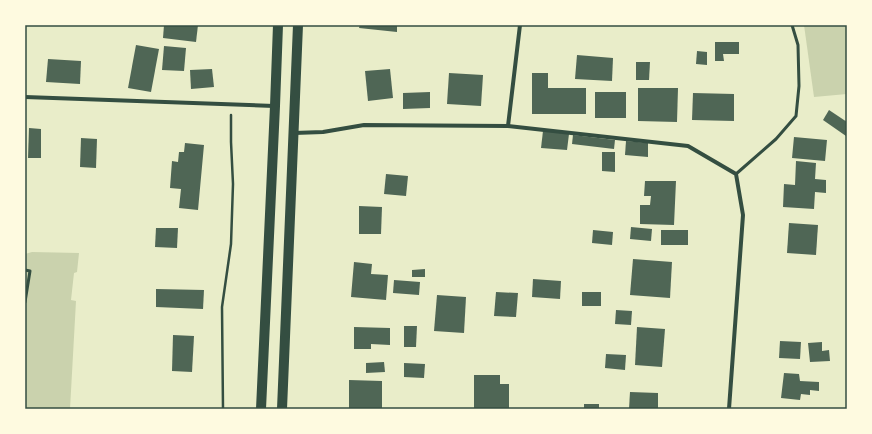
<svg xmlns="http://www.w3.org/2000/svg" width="872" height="434" font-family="Mulish,sans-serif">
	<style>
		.green { fill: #cad2ad }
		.building { fill: #4f6655 }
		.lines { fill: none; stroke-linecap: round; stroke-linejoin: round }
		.path { stroke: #344e41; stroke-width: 2.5 }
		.service { stroke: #344e41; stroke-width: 3 }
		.minor { stroke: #344e41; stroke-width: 4 }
		.primary { stroke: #344e41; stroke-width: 10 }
		.neatline { fill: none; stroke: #344e41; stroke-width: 1.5 }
	</style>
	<rect width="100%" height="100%" fill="#e9edc9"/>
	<!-- green -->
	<g class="green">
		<polygon points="804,25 847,25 847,94 814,97"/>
		<polygon points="32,252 79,253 77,272 74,273 71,300 76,301 70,409 25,409 25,254"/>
	</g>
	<!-- building -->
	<g class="building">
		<polygon points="164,25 198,25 196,42 163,38"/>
		<polygon points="360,25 397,25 397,32 359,28"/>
		<polygon points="715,42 739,42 739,54 723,54 724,61 715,61"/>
		<polygon points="136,45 159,49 151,92 128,88"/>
		<polygon points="164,46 186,48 184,71 162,70"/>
		<polygon points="697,51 707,52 707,65 696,64"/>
		<polygon points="577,55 613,58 612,81 575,79"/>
		<polygon points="48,59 81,61 80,84 46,82"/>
		<polygon points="636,62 650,62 649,80 636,80"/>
		<polygon points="212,69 214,87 191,89 190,70"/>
		<polygon points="390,69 393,98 368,101 365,71"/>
		<polygon points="449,73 483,75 481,106 447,104"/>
		<polygon points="532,73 548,73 548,88 586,88 586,114 532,114"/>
		<polygon points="638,88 678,88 677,122 638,121"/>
		<polygon points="430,92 430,108 403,109 403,93"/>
		<rect x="595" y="92" width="31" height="26"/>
		<polygon points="693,93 734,94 734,121 692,120"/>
		<polygon points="829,110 847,122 847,134 846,136 823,120"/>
		<polygon points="29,128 41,129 41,158 28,158"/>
		<polygon points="543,131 569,134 567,150 541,148"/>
		<polygon points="573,135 615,140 614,149 572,144"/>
		<polygon points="794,137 827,140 825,161 792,158"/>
		<polygon points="81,138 97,139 96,168 80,167"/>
		<polygon points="626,141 648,143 648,157 625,155"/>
		<polygon points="185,143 204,145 198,210 179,208 181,189 170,188 172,161 178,162 179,152 184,152"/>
		<polygon points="602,152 615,152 615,172 602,171"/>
		<polygon points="796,161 816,163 815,179 826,180 826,193 815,192 814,209 783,207 784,184 795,185"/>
		<polygon points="386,174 408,176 406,196 384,194"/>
		<polygon points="645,181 676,181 674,225 640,224 640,205 650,205 651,196 644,196"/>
		<polygon points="359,206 382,207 381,234 359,234"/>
		<polygon points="789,223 818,225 816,255 787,253"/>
		<polygon points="631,227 652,229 651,241 630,239"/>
		<polygon points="156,228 178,228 177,248 155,247"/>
		<polygon points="593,230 613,232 612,245 592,243"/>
		<rect x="661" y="230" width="27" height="15"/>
		<polygon points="633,259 672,262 670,298 630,295"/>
		<polygon points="354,262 372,264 371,274 388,275 386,300 351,297"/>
		<polygon points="425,269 425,277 412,277 412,270"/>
		<polygon points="533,279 561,281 560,299 532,297"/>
		<polygon points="394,280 420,282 419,295 393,293"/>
		<polygon points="156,289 204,290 203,309 156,307"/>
		<polygon points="496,292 518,293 516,317 494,316"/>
		<rect x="582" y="292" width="19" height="14"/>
		<polygon points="437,295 466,297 464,333 434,331"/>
		<polygon points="616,310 632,311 631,325 615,324"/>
		<polygon points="404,326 417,326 416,347 404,347"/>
		<polygon points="354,327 390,328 390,345 371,344 371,349 354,349"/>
		<polygon points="637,327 665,329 662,367 635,365"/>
		<polygon points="173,335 194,336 192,372 172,371"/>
		<polygon points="780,341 801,342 800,359 779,358"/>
		<polygon points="822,342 822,351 829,350 830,361 810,362 808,343"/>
		<polygon points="606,354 626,355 625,370 605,368"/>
		<polygon points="384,362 385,372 366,373 366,363"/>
		<polygon points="404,363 425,364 424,378 404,377"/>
		<polygon points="784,373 799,374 800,381 819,382 819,391 810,390 810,395 801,394 800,400 781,398"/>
		<polygon points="474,375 500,375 500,384 509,384 509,409 474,409"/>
		<polygon points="349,380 382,381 382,409 349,409"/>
		<polygon points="630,392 658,393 658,409 629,409"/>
		<rect x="584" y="404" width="15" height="5"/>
	</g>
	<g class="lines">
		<!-- path -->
		<polyline class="path" points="223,409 222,307 231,244 233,184 231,142 231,115"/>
		<!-- service -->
		<g class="service">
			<polyline points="736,174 776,139 796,116 799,86 798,45 792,25"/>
			<polyline points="25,270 30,271 25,302"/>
		</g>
		<!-- minor -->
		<g class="minor">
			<polyline points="25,97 274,106"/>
			<polyline points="508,126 520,25"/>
			<polyline points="294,133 323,132 364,125 508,126 688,146 736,174 743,215 729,409"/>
		</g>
		<!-- primary -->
		<g class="primary">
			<polyline points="261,409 275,106 278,25"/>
			<polyline points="282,409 298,25"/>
		</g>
	</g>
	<!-- border -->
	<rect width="872" height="434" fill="none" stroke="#fefae0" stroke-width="52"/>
	<rect x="26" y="26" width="820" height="382" class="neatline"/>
</svg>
